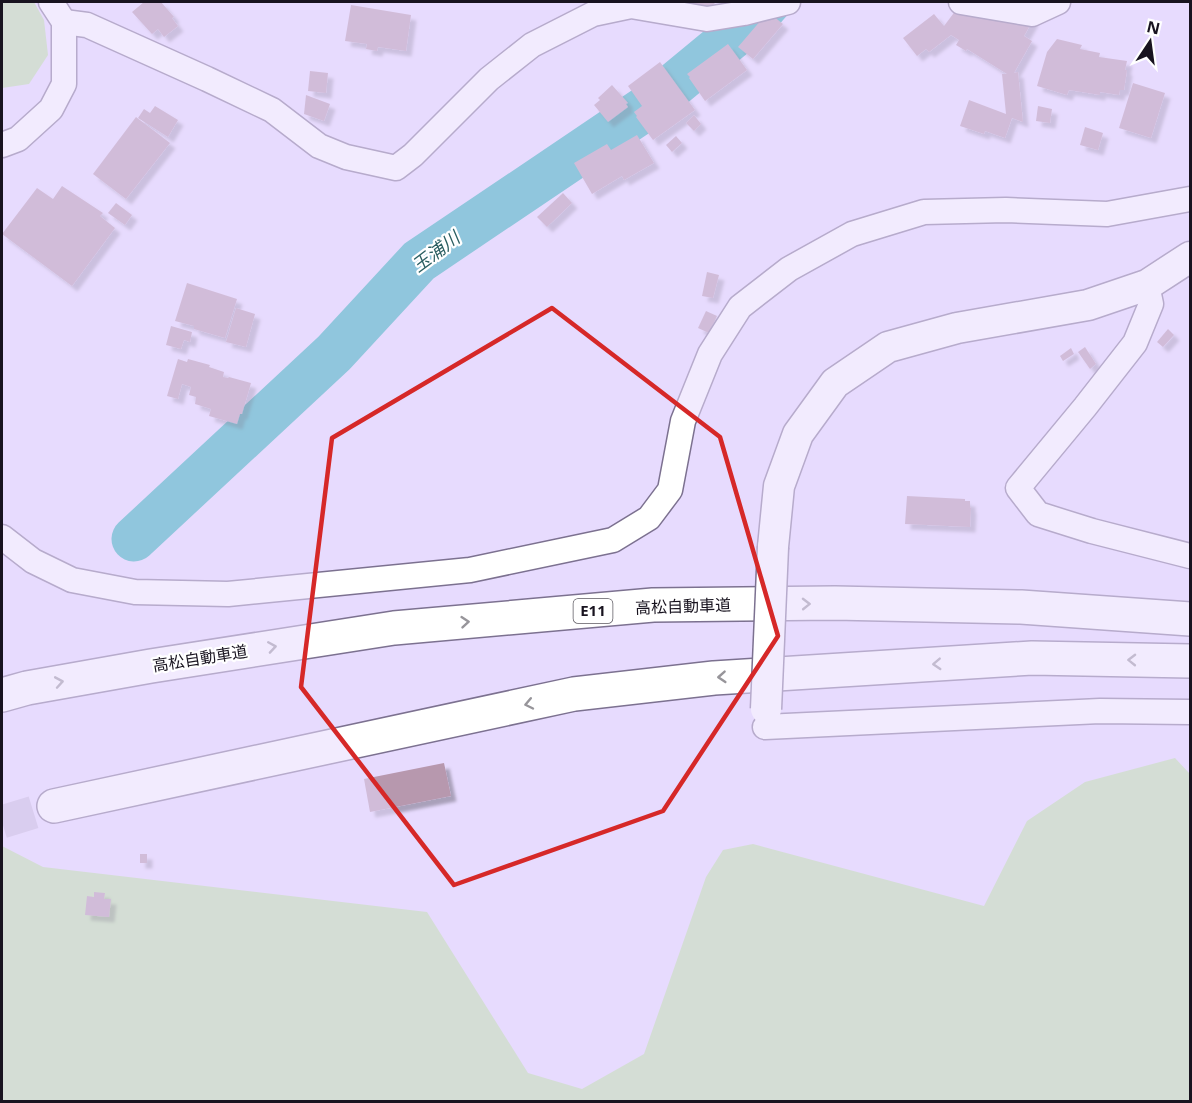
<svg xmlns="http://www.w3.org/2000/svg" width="1192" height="1103" font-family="'Open Sans','Noto Sans JP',sans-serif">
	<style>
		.green { fill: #bce1a4 }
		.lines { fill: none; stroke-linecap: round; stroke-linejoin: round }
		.river { stroke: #26adb5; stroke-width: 45 }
		.building { fill: #b798ae; filter: url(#shadow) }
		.motorway-tunnel { stroke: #c8bddd; stroke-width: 33; stroke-dasharray: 33 16; stroke-linecap: butt }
		.minor-casing { stroke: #7c7190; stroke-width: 27 }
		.tertiary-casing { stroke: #7c7190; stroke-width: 33 }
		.motorway-casing { stroke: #7c7190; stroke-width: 36 }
		.minor { stroke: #fff; stroke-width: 24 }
		.tertiary { stroke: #fff; stroke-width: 30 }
		.motorway { stroke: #fff; stroke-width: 33 }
		.tertiary-bridge-casing { stroke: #7c7190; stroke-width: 33; stroke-linecap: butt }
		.tertiary-bridge { stroke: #fff; stroke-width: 30 }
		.oneway { stroke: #97959a }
		.marked { fill: none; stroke: #d62828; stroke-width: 4.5; stroke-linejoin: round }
		.labels { text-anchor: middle; stroke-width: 4.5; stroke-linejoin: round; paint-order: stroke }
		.shield { fill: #fff; stroke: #5d5a62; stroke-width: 1.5 }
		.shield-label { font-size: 15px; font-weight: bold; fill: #18131f }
		.street-label { font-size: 16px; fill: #18131f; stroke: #fff }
		.water-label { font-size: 18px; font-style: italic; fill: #2b5f62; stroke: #fff }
	</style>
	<defs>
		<filter id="shadow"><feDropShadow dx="5.5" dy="5.5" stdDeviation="1.5" flood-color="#0004"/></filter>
	</defs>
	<rect width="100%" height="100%" fill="#e7dbfe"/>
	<!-- green -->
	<g class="green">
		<polygon points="2,2 34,2 44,20 48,55 29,84 2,88"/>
		<polygon points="1175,758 1190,774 1190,1101 2,1101 2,846 43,867 427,912 528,1073 582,1089 644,1054 706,877 723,850 753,844 984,906 1027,821 1085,782"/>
	</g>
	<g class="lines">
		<!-- river -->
		<polyline class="river" points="134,539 334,353 419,261 646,108 755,18 769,2"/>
	</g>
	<!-- building -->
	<g class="building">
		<polygon points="144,2 161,2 174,17 172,18 178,26 164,37 158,29 152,34 132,12"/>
		<polygon points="655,2 716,2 700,18"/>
		<polygon points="962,2 1001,22 1010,6 1033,20 1024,36 1032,41 1014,73 1018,72 1023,122 1012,118 1005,138 985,131 984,134 960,126 969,100 1006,114 1002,74 1007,74 967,49 966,51 956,45 959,40 951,35 929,52 926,49 917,56 903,38 934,14 944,26"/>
		<polygon points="351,5 411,15 406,51 378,47 377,51 366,49 367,44 345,41"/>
		<polygon points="768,12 783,24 753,59 738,47"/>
		<polygon points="1057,39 1082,45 1080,49 1100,53 1099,57 1127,61 1125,70 1127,70 1124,90 1120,90 1119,95 1100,92 1100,95 1069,90 1067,95 1037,86 1047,52"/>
		<polygon points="728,44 747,70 705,101 689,78 690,77 687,74"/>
		<polygon points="660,62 695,110 653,140 636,117 637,116 634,112 642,106 628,86"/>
		<polygon points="310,71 328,73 326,93 308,91"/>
		<polygon points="1133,83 1165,93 1151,138 1119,128"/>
		<polygon points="612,85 628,103 626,104 628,107 608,122 594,105 600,100 598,98"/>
		<polygon points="306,95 330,104 324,121 304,114"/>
		<polygon points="155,106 178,120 168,137 138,118 144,109 150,113"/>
		<polygon points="1038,106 1052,109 1050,123 1036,121"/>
		<polygon points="694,115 701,124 694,131 686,123"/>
		<polygon points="136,117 170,143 126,199 93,174"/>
		<polygon points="1085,127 1103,133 1098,150 1080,145"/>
		<polygon points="637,135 654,163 624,180 622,176 592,194 574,163 607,144 611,150"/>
		<polygon points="676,136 682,143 672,152 666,145"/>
		<polygon points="62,186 103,213 100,216 115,228 72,286 2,234 37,188 53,199"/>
		<polygon points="563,193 572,203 547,227 537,217"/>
		<polygon points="116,203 132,215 125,225 108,213"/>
		<polygon points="707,272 719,275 713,298 702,296"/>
		<polygon points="187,283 237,299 225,338 194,329 194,326 175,321"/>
		<polygon points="236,308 255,314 246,347 226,342"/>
		<polygon points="706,311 717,316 709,333 698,328"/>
		<polygon points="171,326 192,332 190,342 184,340 181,349 166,345"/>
		<polygon points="1168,329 1174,335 1163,347 1157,342"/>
		<polygon points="1085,347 1096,364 1090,369 1078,352"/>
		<polygon points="1071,348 1074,354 1063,361 1060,356"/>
		<polygon points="178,359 187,362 188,359 210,365 209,367 224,372 223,377 228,378 229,377 251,383 242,414 240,414 237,424 209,416 211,409 195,404 196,397 189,395 191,387 182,384 178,399 167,396"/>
		<polygon points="907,496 965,499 965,501 970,501 970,507 971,508 970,527 905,524"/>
		<polygon points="444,763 451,796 370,812 364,779"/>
		<rect x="140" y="854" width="7" height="9"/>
		<polygon points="94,892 105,893 104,899 111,899 109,917 85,915 87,896 94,897"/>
	</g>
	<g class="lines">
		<!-- motorway-tunnel -->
		<polyline class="motorway-tunnel" points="2,822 54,806"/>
		<defs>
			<g id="minor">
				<polyline points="961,2 1032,14 1058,2"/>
				<polyline points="64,22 87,25 207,79 272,110 319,146 346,157 396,168 413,155 489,79 532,45 593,14 631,6 707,19 744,13 788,2"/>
				<polyline points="2,145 18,139 51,109 64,84 64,22 51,2"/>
				<polyline points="1147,285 1151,304 1135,343 1085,407 1018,488 1038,514 1092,531 1190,556"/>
				<polyline points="2,537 33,561 72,580 135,592 228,594 470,570 613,540 649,518 670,490 683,421 710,354 740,307 789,269 852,234 924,212 1006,210 1107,214 1190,199"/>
				<polyline points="765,727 1100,711 1190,712"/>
			</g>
			<polyline id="tertiary" points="773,547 779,486 798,434 835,383 888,347 957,328 1088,305 1147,285 1190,257"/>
			<g id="motorway">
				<polyline points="2,695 27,688 151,666 394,628 653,605 835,603 1021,607 1190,619"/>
				<polyline points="54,806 574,694 714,678 1032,658 1190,661"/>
			</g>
		</defs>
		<!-- minor casing -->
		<use href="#minor" class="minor-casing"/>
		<!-- tertiary casing -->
		<use href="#tertiary" class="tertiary-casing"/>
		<!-- motorway casing -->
		<use href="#motorway" class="motorway-casing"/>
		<!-- minor -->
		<use href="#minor" class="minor"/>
		<!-- tertiary -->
		<use href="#tertiary" class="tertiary"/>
		<!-- motorway -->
		<use href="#motorway" class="motorway"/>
		<defs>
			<polyline id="tertiary-bridge" points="766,709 773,547"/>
		</defs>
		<!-- tertiary-bridge casing -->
		<use href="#tertiary-bridge" class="tertiary-bridge-casing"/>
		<!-- tertiary-bridge -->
		<use href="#tertiary-bridge" class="tertiary-bridge"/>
	</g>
	<!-- one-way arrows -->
	<defs><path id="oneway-chevron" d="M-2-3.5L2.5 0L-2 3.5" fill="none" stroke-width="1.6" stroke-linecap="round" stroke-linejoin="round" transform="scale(1.5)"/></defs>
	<g class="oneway">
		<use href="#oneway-chevron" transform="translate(806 604) rotate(-1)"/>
		<use href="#oneway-chevron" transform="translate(465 622) rotate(-5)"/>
		<use href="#oneway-chevron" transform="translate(272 647) rotate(-9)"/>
		<use href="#oneway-chevron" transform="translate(1132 660) rotate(-179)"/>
		<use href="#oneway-chevron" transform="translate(937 664) rotate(177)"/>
		<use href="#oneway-chevron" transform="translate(722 677) rotate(176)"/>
		<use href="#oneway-chevron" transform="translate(59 682) rotate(-10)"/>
		<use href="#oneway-chevron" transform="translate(529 704) rotate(168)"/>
	</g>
	<!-- marked area -->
	<path d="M0 0H1192V1103H0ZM552 308 720 437 778 636 663 811 454 885 301 687 332 438Z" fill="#e7dbfe" fill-opacity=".55" fill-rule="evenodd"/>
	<path class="marked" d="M552 308 720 437 778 636 663 811 454 885 301 687 332 438Z"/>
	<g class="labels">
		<!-- shield labels -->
		<rect class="shield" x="573.5" y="599" width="39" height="24" rx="4.5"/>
		<g class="shield-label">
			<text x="593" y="616">E11</text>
		</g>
		<!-- street labels -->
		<g class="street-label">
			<text transform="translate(683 606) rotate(-2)" y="6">高松自動車道</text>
			<text transform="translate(200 658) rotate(-9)" y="6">高松自動車道</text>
		</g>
		<!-- water labels -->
		<g class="water-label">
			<text transform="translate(436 252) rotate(-37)" y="6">玉浦川</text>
		</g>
	</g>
	<!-- border -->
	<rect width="1192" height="1103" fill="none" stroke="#18131f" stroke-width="6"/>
	<!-- north arrow -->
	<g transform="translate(1150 42) rotate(13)" stroke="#ffffff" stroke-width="4.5" paint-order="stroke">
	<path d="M0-4.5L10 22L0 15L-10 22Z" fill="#18131f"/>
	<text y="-9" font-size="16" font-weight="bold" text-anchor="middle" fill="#18131f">N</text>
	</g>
</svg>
